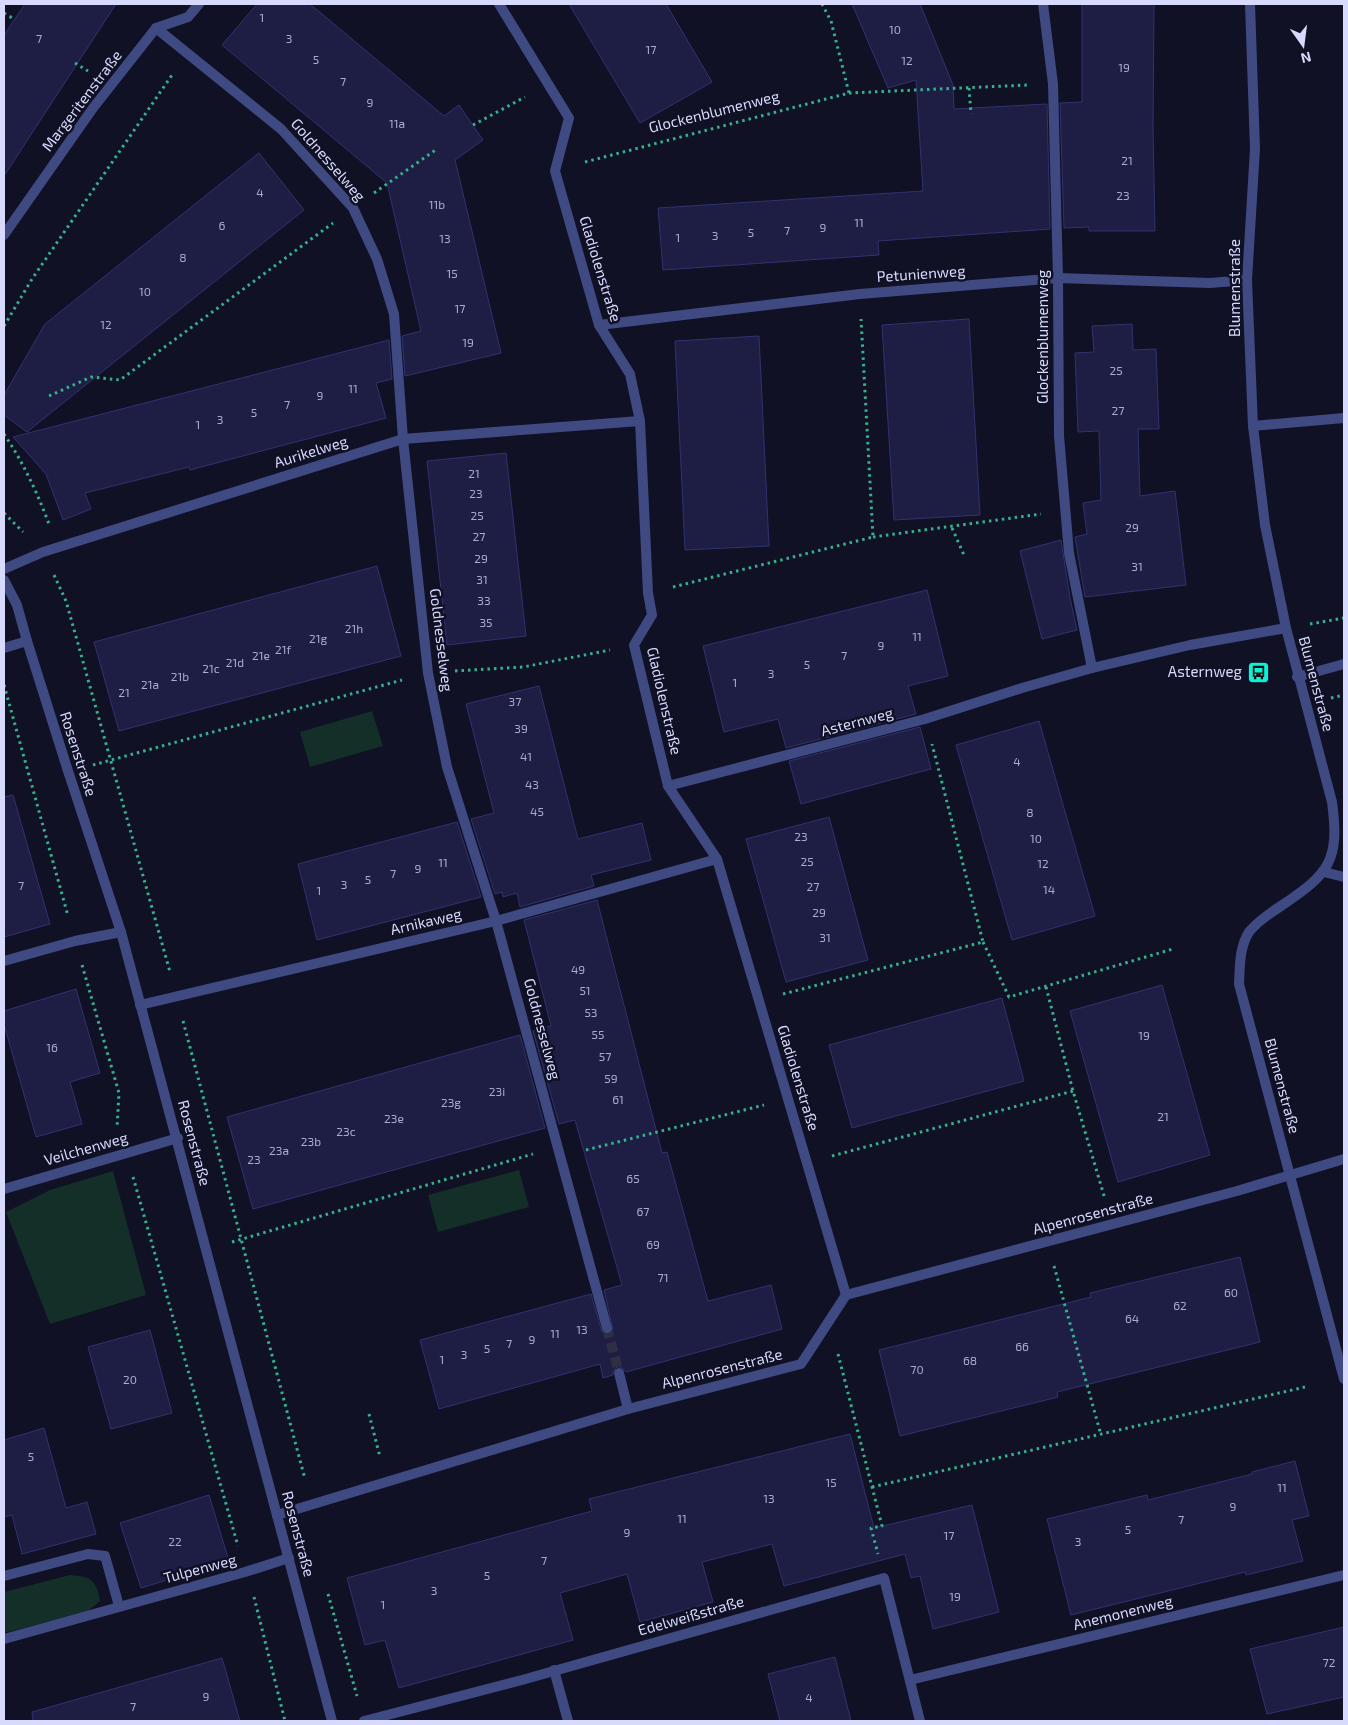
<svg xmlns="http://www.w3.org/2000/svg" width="1348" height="1725" font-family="'Exo 2',sans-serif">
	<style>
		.green { fill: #142e28 }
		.building { fill: #1e1e45; stroke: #31326f }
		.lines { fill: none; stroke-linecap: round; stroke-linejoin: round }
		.street-tunnel { stroke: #2e2f45; stroke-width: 10; stroke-dasharray: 10 5; stroke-linecap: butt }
		.path { stroke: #37b08e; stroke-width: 3; stroke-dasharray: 2.5 4; stroke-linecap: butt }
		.lane { stroke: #3e4a81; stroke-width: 10 }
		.street { stroke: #3e4a81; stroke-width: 10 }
		.labels { text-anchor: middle; stroke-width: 5; stroke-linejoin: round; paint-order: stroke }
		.number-label { font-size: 12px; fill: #a9abcf }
		.street-label { font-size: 15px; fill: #d7dafd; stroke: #101125 }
		.poi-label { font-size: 15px; fill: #d7dafd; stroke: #101125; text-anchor: end }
	</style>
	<rect width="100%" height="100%" fill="#101125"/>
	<!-- green -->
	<g class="green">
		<polygon points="372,711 383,746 310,767 300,732"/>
		<polygon points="519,1170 529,1207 438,1232 428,1195"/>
		<polygon points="113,1171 146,1295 50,1324 6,1212 50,1190"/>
		<path d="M70 1575C91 1577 96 1579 100 1601L88 1611 4 1633V1592Z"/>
	</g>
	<!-- building -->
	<g class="building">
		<polygon points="25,4 116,4 4,176 4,35"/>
		<polygon points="257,4 310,4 444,116 459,105 483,140 455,160 501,353 405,376 402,336 421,331 387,183 222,45"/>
		<polygon points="569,4 666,4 712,82 640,123"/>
		<polygon points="852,4 920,4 953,85 954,109 1047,104 1050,229 878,241 879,255 663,270 658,208 923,191 916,80 888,88"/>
		<polygon points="1082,4 1154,4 1153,128 1155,231 1089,231 1089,227 1064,228 1060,103 1082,102"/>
		<polygon points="259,153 304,210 27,432 4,415 4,395 45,324"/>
		<polygon points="969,319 980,515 894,520 882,325"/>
		<polygon points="1132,324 1133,350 1156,349 1159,429 1138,429 1140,496 1175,491 1186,585 1085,597 1075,537 1087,534 1083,503 1101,500 1099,431 1078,432 1075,353 1094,352 1092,326"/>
		<polygon points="759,336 769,546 685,550 675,341"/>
		<polygon points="389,340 392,379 376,383 386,418 190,470 189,467 85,493 91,509 63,520 46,474 13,437"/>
		<polygon points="506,453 526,636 447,645 427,461"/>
		<polygon points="1061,540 1070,598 1077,630 1042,639 1020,551"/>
		<polygon points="377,566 401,656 119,731 94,642"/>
		<polygon points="927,590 948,676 908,686 916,714 786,748 778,719 724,732 703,646"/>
		<polygon points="539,686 578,839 642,823 651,860 591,875 594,886 520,907 517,893 503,897 502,892 495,894 471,819 494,813 466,704"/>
		<polygon points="1039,721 1095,916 1012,940 956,745"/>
		<polygon points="920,727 931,769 801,804 789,761"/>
		<polygon points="13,795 50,924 4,937 4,797"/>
		<polygon points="829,817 868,960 786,982 746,839"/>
		<polygon points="457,822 481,897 317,940 298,864"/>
		<polygon points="597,900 662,1153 667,1152 708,1301 771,1285 782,1329 626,1372 621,1367 617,1367 613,1371 613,1375 603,1378 600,1364 439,1409 420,1340 591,1294 602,1332 608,1335 613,1330 604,1290 622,1285 575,1120 559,1124 533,1031 551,1026 524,920"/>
		<polygon points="1162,985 1210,1155 1118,1182 1070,1011"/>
		<polygon points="76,989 100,1073 70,1082 82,1124 36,1137 4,1024 4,1011"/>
		<polygon points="1002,998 1024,1081 852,1128 829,1045"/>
		<polygon points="520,1035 545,1128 253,1209 227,1117"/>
		<polygon points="1240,1257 1260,1342 1057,1392 1058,1397 900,1436 879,1350 1091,1297 1090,1293"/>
		<polygon points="150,1330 172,1413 111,1429 88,1347"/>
		<polygon points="44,1428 66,1508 87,1502 96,1534 22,1554 12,1515 4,1517 4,1440"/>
		<polygon points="850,1434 874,1528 972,1505 999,1612 933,1629 920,1576 911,1578 905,1554 784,1586 772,1544 702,1562 713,1602 640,1622 627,1574 560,1593 573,1640 399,1688 385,1640 365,1645 347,1578 592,1511 589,1499"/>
		<polygon points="1295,1461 1309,1516 1292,1520 1303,1561 1246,1575 1245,1572 1071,1615 1047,1519 1147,1495 1148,1500 1252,1474 1252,1472"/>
		<polygon points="209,1495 229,1561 141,1588 120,1523"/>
		<polygon points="1344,1627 1344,1697 1267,1714 1250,1649"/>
		<polygon points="835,1657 851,1721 780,1721 768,1674"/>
		<polygon points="222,1658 240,1721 33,1721 32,1712"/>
	</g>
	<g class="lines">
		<!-- street-tunnel -->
		<polyline class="street-tunnel" points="607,1328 619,1373"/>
		<!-- path -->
		<g class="path">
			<polyline points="4,13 14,19"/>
			<polyline points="75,63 88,71"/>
			<polyline points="969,88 971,114"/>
			<polyline points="849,93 1028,85"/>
			<polyline points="473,125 525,97"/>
			<polyline points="585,162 849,93 831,21 822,4"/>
			<polyline points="374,193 437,149"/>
			<polyline points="4,326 32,279 172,75"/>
			<polyline points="49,396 91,377 120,380 333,223"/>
			<path d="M4 434C23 462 37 492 49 524"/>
			<polyline points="4,513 23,532"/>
			<polyline points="952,528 964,555"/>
			<polyline points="873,537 1041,514"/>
			<polyline points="54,575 66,601 170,972"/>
			<polyline points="673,587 873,537 861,319"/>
			<polyline points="1310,624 1344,618"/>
			<polyline points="455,671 523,667 610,650"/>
			<polyline points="4,685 68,916"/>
			<polyline points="1331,698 1344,695"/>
			<polyline points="93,765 402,680"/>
			<polyline points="983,942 1009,997 1173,949"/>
			<polyline points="82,965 119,1093 117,1128"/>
			<polyline points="1046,987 1073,1091 1105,1199"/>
			<polyline points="783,994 983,942 932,744"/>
			<polyline points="183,1021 305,1479"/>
			<polyline points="586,1150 764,1105"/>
			<polyline points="832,1156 1073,1091"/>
			<polyline points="133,1177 238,1546"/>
			<polyline points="232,1242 533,1154"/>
			<polyline points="1054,1266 1101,1435"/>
			<polyline points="838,1354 882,1526 871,1528 878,1554"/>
			<polyline points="369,1414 380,1457"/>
			<polyline points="872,1487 1305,1387"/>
			<polyline points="328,1594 357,1696"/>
			<polyline points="254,1597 285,1721"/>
		</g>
		<!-- lane -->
		<polyline class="lane" points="1297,677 1344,664"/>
		<!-- street -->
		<g class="street">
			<polyline points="499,4 569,118 555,171 599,325 630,374 640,421 648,593 652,615 634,645 668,786 717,859 846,1295"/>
			<polyline points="1043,4 1053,84 1058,278 1059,436 1069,553 1092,668"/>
			<path d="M1250 4 1255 149 1247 280 1253 426 1265 525 1286 628 1332 802C1340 861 1329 874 1281 906 1270 913 1258 921 1249 932 1239 948 1240 967 1239 984L1344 1379"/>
			<polyline points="156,28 281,129 353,208 377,259 394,314 403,439 428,673 447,767 496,921 607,1328"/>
			<polyline points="4,235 93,108 156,28 188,17 199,4"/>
			<polyline points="599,325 860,294 1058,278 1210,283 1247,280"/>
			<polyline points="1253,426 1344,418"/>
			<polyline points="4,569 43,552 403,439 640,421"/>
			<polyline points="4,580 17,605 27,641 68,771 121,932 332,1721"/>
			<polyline points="4,648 27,641"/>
			<polyline points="668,786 925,719 1022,688 1092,668 1190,645 1286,628"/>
			<polyline points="1324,872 1344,877"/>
			<polyline points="4,961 75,941 121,932"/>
			<polyline points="140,1005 496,921 717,859"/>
			<polyline points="4,1189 178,1138"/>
			<polyline points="619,1373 628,1409"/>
			<polyline points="277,1515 628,1409 801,1364 846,1295 1237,1191 1344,1159"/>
			<polyline points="4,1576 88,1554 105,1556 119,1606"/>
			<polyline points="4,1639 245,1572 289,1558"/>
			<polyline points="554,1670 568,1721"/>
			<polyline points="910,1680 1344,1575"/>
			<polyline points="364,1721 522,1680 884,1578 920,1721"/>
		</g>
	</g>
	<!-- icons -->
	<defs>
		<symbol id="bus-square" viewBox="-11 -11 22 22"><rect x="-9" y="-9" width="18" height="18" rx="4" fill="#0ef1d6" stroke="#101125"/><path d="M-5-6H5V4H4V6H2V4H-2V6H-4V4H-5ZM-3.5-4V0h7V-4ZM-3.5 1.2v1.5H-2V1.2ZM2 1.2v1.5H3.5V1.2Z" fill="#111"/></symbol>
	</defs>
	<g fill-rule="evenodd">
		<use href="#bus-square" x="1246" y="660" width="25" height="25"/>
	</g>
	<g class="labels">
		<!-- number labels -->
		<g class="number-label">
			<text x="262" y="22">1</text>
			<text x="895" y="34">10</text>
			<text x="39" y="43">7</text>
			<text x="289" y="43">3</text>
			<text x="651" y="54">17</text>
			<text x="316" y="64">5</text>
			<text x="907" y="65">12</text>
			<text x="1124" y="72">19</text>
			<text x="343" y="86">7</text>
			<text x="370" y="107">9</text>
			<text x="397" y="128">11a</text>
			<text x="1127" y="165">21</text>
			<text x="260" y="197">4</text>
			<text x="1123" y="200">23</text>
			<text x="437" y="209">11b</text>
			<text x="859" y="227">11</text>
			<text x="222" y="230">6</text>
			<text x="823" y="232">9</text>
			<text x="787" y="235">7</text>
			<text x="751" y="237">5</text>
			<text x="715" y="240">3</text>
			<text x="678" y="242">1</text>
			<text x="445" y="243">13</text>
			<text x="183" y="262">8</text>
			<text x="452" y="278">15</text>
			<text x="145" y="296">10</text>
			<text x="460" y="313">17</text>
			<text x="106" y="329">12</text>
			<text x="468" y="347">19</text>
			<text x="1116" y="375">25</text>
			<text x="353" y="393">11</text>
			<text x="320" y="400">9</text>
			<text x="287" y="409">7</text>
			<text x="1118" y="415">27</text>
			<text x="254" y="417">5</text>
			<text x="220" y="424">3</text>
			<text x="198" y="429">1</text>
			<text x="474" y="478">21</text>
			<text x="476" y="498">23</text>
			<text x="477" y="520">25</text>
			<text x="1132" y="532">29</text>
			<text x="479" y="541">27</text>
			<text x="481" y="563">29</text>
			<text x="1137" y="571">31</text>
			<text x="482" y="584">31</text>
			<text x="484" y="605">33</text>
			<text x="486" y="627">35</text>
			<text x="354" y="633">21h</text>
			<text x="917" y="641">11</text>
			<text x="318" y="643">21g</text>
			<text x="881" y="650">9</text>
			<text x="283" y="654">21f</text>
			<text x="261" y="660">21e</text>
			<text x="844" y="660">7</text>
			<text x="235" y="667">21d</text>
			<text x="807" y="669">5</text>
			<text x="211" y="673">21c</text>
			<text x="771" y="678">3</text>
			<text x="180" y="681">21b</text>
			<text x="735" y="687">1</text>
			<text x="150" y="689">21a</text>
			<text x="124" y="697">21</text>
			<text x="515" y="706">37</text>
			<text x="521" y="733">39</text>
			<text x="526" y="761">41</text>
			<text x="1017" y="766">4</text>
			<text x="532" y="789">43</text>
			<text x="537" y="816">45</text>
			<text x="1030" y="817">8</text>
			<text x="801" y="841">23</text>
			<text x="1036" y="843">10</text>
			<text x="807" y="866">25</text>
			<text x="443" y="867">11</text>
			<text x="1043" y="868">12</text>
			<text x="418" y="873">9</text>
			<text x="393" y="878">7</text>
			<text x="368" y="884">5</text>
			<text x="344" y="889">3</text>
			<text x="21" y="890">7</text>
			<text x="813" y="891">27</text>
			<text x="1049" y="894">14</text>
			<text x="319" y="895">1</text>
			<text x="819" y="917">29</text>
			<text x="825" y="942">31</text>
			<text x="578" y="974">49</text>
			<text x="585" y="995">51</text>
			<text x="591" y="1017">53</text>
			<text x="598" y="1039">55</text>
			<text x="1144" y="1040">19</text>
			<text x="52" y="1052">16</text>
			<text x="605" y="1061">57</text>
			<text x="611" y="1083">59</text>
			<text x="497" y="1096">23i</text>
			<text x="618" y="1104">61</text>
			<text x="451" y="1107">23g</text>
			<text x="1163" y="1121">21</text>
			<text x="394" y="1123">23e</text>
			<text x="346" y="1136">23c</text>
			<text x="311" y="1146">23b</text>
			<text x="279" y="1155">23a</text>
			<text x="254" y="1164">23</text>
			<text x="633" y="1183">65</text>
			<text x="643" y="1216">67</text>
			<text x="653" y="1249">69</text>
			<text x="663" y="1282">71</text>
			<text x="1231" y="1297">60</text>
			<text x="1180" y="1310">62</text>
			<text x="1132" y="1323">64</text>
			<text x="582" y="1334">13</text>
			<text x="555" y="1338">11</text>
			<text x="532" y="1344">9</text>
			<text x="509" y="1348">7</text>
			<text x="1022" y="1351">66</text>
			<text x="487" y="1353">5</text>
			<text x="464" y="1359">3</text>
			<text x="442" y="1364">1</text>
			<text x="970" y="1365">68</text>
			<text x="917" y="1374">70</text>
			<text x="130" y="1384">20</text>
			<text x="31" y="1461">5</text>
			<text x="831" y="1487">15</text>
			<text x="1282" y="1492">11</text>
			<text x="769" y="1503">13</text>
			<text x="1233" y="1511">9</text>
			<text x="682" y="1523">11</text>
			<text x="1181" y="1524">7</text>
			<text x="1128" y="1534">5</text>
			<text x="627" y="1537">9</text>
			<text x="949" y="1540">17</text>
			<text x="175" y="1546">22</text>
			<text x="1078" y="1546">3</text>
			<text x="544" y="1565">7</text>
			<text x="487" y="1580">5</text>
			<text x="434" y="1595">3</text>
			<text x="955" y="1601">19</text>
			<text x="383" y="1609">1</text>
			<text x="1329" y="1667">72</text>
			<text x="206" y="1701">9</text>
			<text x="809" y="1702">4</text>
			<text x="133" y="1711">7</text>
		</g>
		<!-- street labels -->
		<g class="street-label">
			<text transform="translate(82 101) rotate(-53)" y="5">Margeritenstraße</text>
			<text transform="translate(714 112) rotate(-14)" y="5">Glockenblumenweg</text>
			<text transform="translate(328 160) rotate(49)" y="5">Goldnesselweg</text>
			<text transform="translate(600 269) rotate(73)" y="5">Gladiolenstraße</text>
			<text transform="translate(921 274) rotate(-4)" y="5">Petunienweg</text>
			<text transform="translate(1235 288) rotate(-90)" y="5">Blumenstraße</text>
			<text transform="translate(1043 337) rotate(-90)" y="5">Glockenblumenweg</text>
			<text transform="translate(311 452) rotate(-17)" y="5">Aurikelweg</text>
			<text transform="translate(441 640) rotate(83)" y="5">Goldnesselweg</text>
			<text transform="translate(1316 684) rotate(75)" y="5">Blumenstraße</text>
			<text transform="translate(664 701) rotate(77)" y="5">Gladiolenstraße</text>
			<text transform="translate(857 722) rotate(-15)" y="5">Asternweg</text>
			<text transform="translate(78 754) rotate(72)" y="5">Rosenstraße</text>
			<text transform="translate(426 922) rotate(-13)" y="5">Arnikaweg</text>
			<text transform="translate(542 1029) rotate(75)" y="5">Goldnesselweg</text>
			<text transform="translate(798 1078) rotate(73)" y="5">Gladiolenstraße</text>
			<text transform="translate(1282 1086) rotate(75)" y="5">Blumenstraße</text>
			<text transform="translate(194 1143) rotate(75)" y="5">Rosenstraße</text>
			<text transform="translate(86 1149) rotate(-16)" y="5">Veilchenweg</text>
			<text transform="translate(1093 1214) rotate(-15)" y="5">Alpenrosenstraße</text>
			<text transform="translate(722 1369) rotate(-14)" y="5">Alpenrosenstraße</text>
			<text transform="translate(298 1534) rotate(75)" y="5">Rosenstraße</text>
			<text transform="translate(200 1569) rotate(-15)" y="5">Tulpenweg</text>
			<text transform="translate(1123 1613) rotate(-14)" y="5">Anemonenweg</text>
			<text transform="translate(691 1616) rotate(-16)" y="5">Edelweißstraße</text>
		</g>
		<!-- poi labels -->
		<g class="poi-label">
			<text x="1242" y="677">Asternweg</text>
		</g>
	</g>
	<!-- border -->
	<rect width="1348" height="1725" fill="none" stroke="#d7dafd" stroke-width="10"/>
	<!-- north arrow -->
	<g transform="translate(1303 45) rotate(166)" stroke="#101125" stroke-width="4" paint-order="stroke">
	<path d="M0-4L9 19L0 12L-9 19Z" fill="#d7dafd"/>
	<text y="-8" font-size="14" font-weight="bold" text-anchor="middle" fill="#d7dafd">N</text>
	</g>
</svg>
